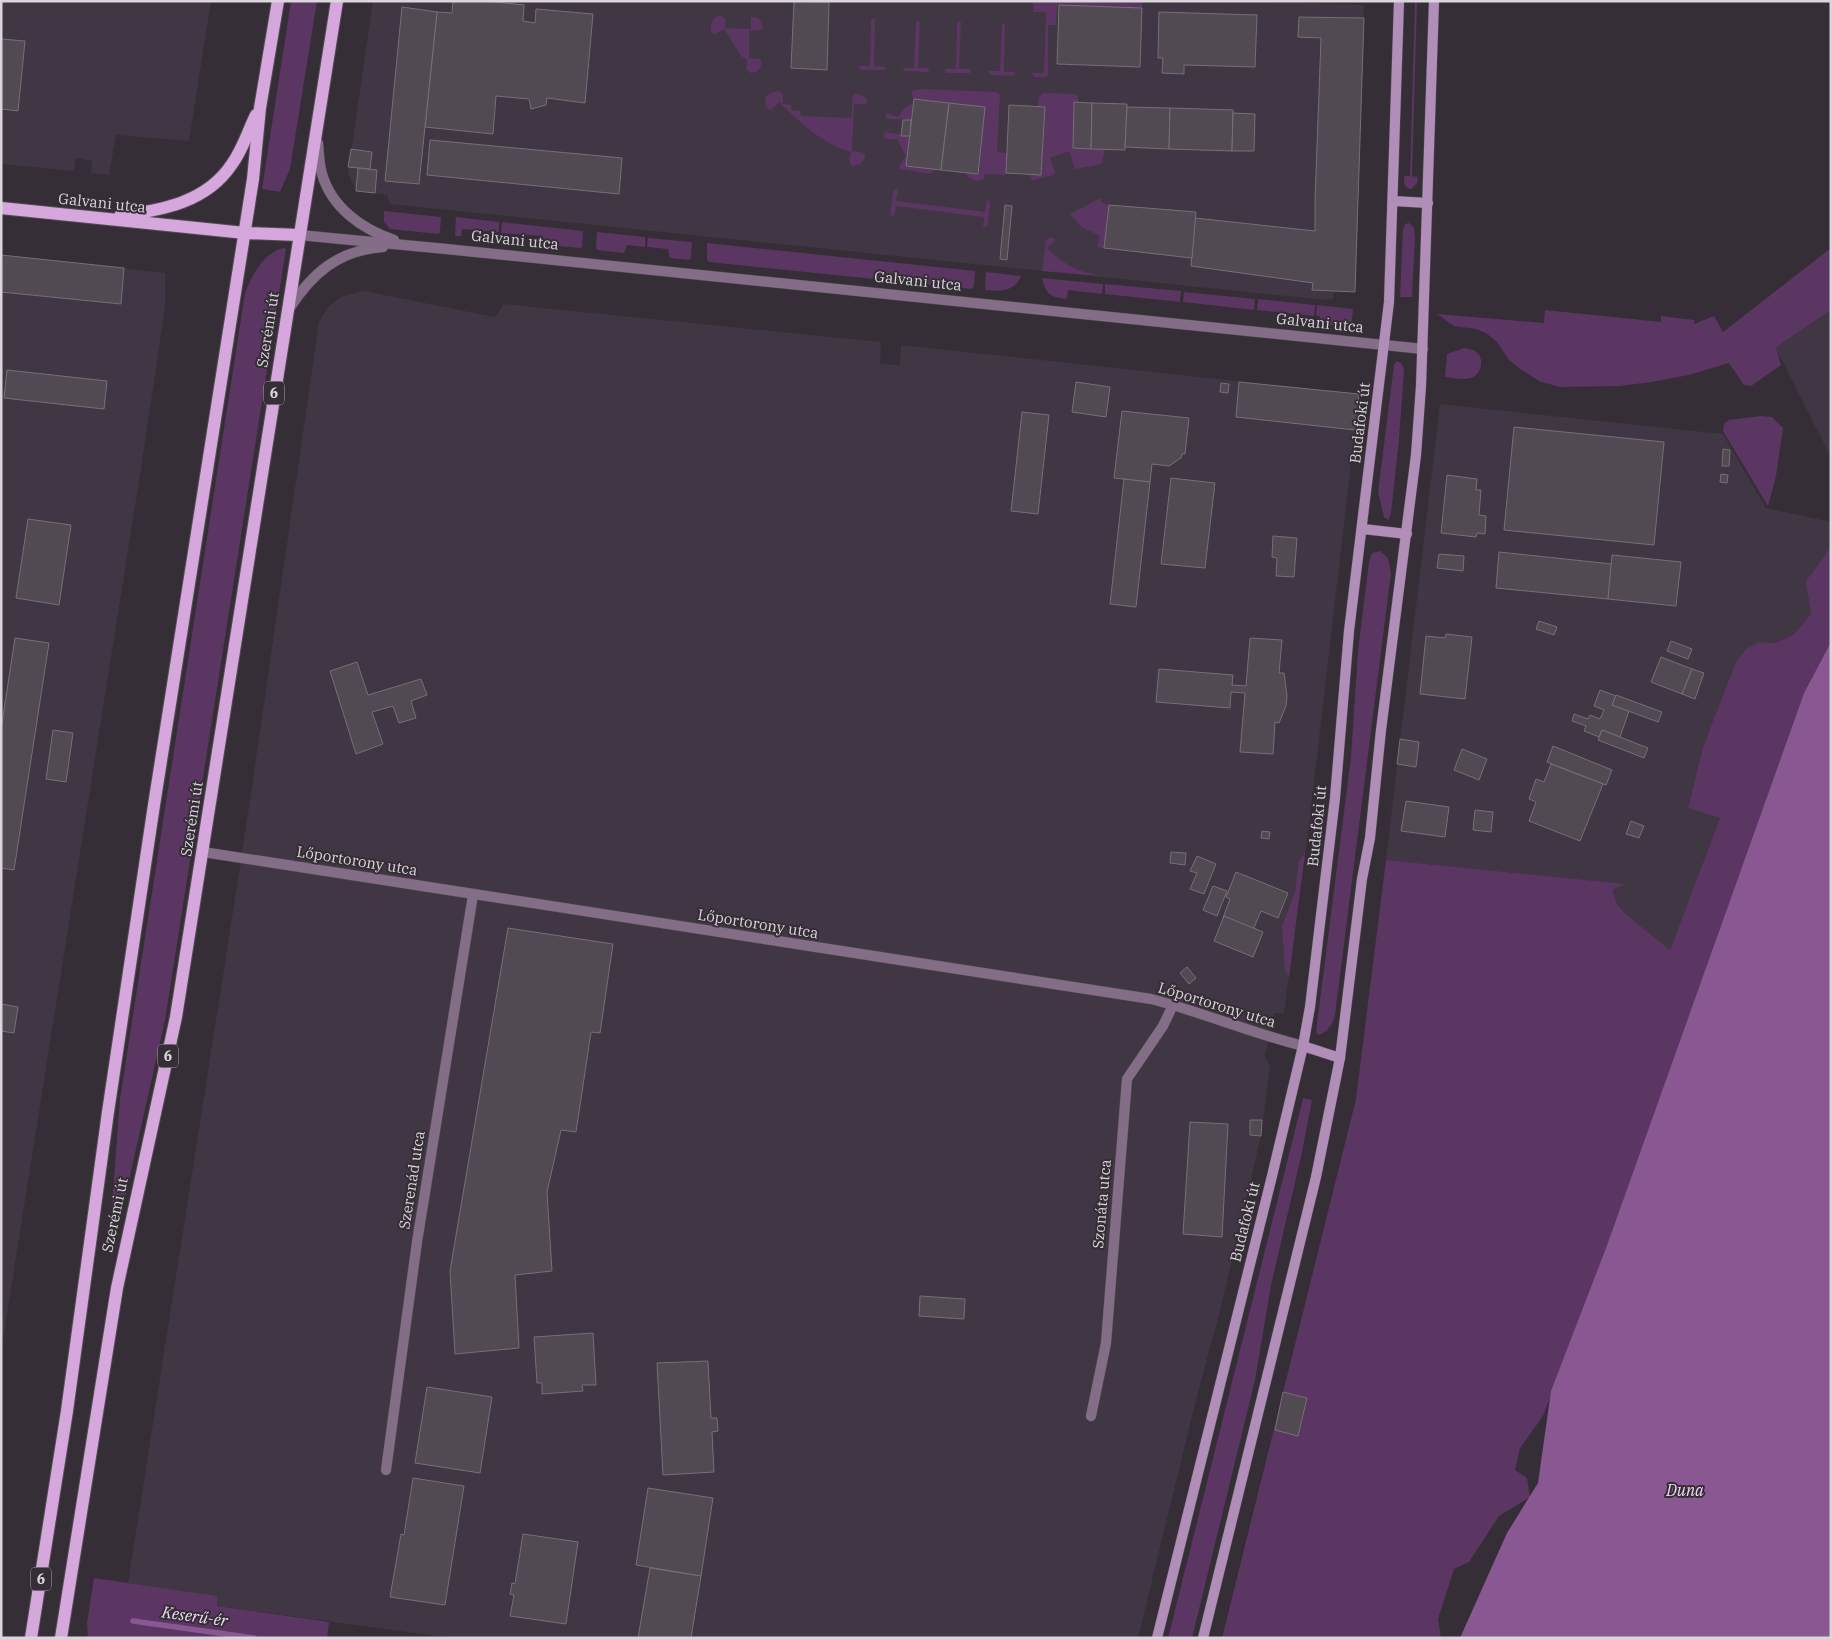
<svg xmlns="http://www.w3.org/2000/svg" width="1832" height="1639" font-family="'IBM Plex Serif',serif">
	<style>
		.built { fill: #413643 }
		.green { fill: #5b3662 }
		.water { fill: #895791 }
		.lines { fill: none; stroke-linecap: round; stroke-linejoin: round }
		.stream { stroke: #895791; stroke-width: 5.5 }
		.building { fill: #514a53; stroke: #776f78 }
		.minor-casing { stroke: #534c54; stroke-width: 11 }
		.secondary-casing { stroke: #534c54; stroke-width: 11 }
		.primary-casing { stroke: #534c54; stroke-width: 14 }
		.minor { stroke: #836d87; stroke-width: 10 }
		.secondary { stroke: #b18eb7; stroke-width: 10 }
		.primary { stroke: #d5a7dc; stroke-width: 12 }
		.labels { text-anchor: middle; stroke-width: 4; stroke-linejoin: round; paint-order: stroke }
		.shield { fill: #352e36; stroke: #a8a4aa; stroke-width: 1 }
		.shield-label { font-size: 14px; font-weight: bold; fill: #dad6db }
		.street-label { font-size: 15px; fill: #dad6db; stroke: #352e36 }
		.water-label { font-size: 16px; font-style: italic; fill: #f5d9fa; stroke: #352e36 }
	</style>
	<rect width="100%" height="100%" fill="#352e36"/>
	<!-- built -->
	<g class="built">
		<polygon points="1,1 211,1 189,141 116,135 109,175 91,173 92,161 76,158 74,171 1,164"/>
		<polygon points="373,1 1245,1 1364,5 1355,292 1334,291 1333,299 1325,300 390,204 387,195 356,191 348,173"/>
		<polygon points="1,255 165,273 165,307 144,449 1,1352"/>
		<polygon points="364,291 495,317 504,304 881,342 880,364 900,365 901,345 1359,394 1310,817 1284,1013 1274,1013 1265,1057 1270,1066 1261,1136 1219,1315 1197,1396 1138,1638 450,1638 217,1606 217,1597 128,1583 244,841 319,322 329,306 343,296"/>
		<polygon points="1831,310 1831,457 1775,347"/>
		<polygon points="1440,404 1723,434 1766,508 1831,522 1831,547 1810,603 1812,614 1793,635 1776,643 1760,642 1735,664 1703,747 1688,807 1720,818 1670,950 1628,916 1618,906 1612,890 1624,884 1386,860"/>
	</g>
	<!-- green -->
	<g class="green">
		<polygon points="291,1 317,1 290,169 280,192 262,189"/>
		<polygon points="1033,1 1142,1 1142,8 1057,5 1056,25 1048,25 1048,75 1045,77 1035,77 1031,73 1044,73 1046,12 1033,12"/>
		<path d="M1415 1H1417L1412 176 1418 177 1417 183 1411 189C1404 188 1404 183 1404 176H1410Z"/>
		<path d="M720 15 725 18V28L751 29V18L754 17C760 18 764 24 762 30L749 31V58L760 59C763 64 760 69 756 72L750 73 746 69 748 60 741 56 724 29 716 34 712 33C709 25 711 18 720 15Z"/>
		<polygon points="871,19 875,19 874,66 886,67 884,70 861,70 858,66 870,66"/>
		<polygon points="916,21 920,21 918,68 930,68 928,72 905,71 902,68 914,68"/>
		<polygon points="957,22 961,22 959,69 972,69 970,73 946,73 944,69 956,69"/>
		<polygon points="1002,24 1005,24 1004,72 1016,72 1014,76 991,75 988,71 1000,71"/>
		<path d="M924 89 997 92 1000 95 997 152 1007 153 1006 175 985 174 984 179C978 182 968 180 966 173L978 174 914 100V102L911 91Z"/>
		<path d="M779 91 783 95V104L791 105V110L800 111 801 116 851 118 853 95 856 94 864 96 867 100 866 104H854L852 151 865 153C866 161 859 166 852 166L849 162 851 152C822 144 801 123 779 102L771 110 768 109 765 103 766 96 772 92Z"/>
		<polygon points="1043,93 1076,94 1078,96 1078,102 1074,102 1073,148 1105,150 1102,164 1075,169 1069,151 1050,158 1055,172 1053,175 1033,180 1031,179 1030,174 1041,174 1045,107 1038,106 1039,97"/>
		<polygon points="913,103 911,120 887,119 885,117 887,113 898,117 905,108"/>
		<polygon points="886,132 910,136 935,169 930,174 900,169 899,166 906,156 897,139 885,139 884,137 884,134"/>
		<polygon points="898,188 896,201 978,211 985,212 987,199 990,204 988,225 983,229 984,217 896,206 894,218 890,214 893,191"/>
		<polygon points="1100,198 1102,203 1109,205 1104,248 1097,247 1100,236 1082,227 1070,214"/>
		<polygon points="384,211 441,217 440,232 438,234 390,229 384,222"/>
		<polygon points="456,217 499,222 499,232 462,229 461,236 455,236"/>
		<polygon points="502,222 583,231 582,247 580,248 545,245 543,243 543,236 501,233"/>
		<polygon points="1409,223 1414,228 1415,238 1412,297 1400,297 1403,229 1405,224"/>
		<polygon points="597,232 645,237 645,247 627,245 624,253 597,250 596,248"/>
		<path d="M1050 237 1056 240 1047 248C1062 264 1081 273 1102 276L1042 271 1046 240Z"/>
		<polygon points="648,238 692,242 691,258 689,260 670,258 668,249 647,247"/>
		<polygon points="707,243 975,271 974,286 972,289 709,262 707,260"/>
		<path d="M284 248 286 249 282 274 165 1020 120 1220 111 1219 120 1099 245 293C251 276 265 251 284 248Z"/>
		<polygon points="1831,248 1831,310 1776,347 1781,365 1751,386 1744,385 1729,363 1689,375 1651,382 1620,386 1561,387 1541,382 1523,371 1509,360 1497,342 1486,333 1476,329 1454,326 1437,314 1544,323 1545,310 1661,322 1661,316 1694,320 1694,324 1714,316 1723,332"/>
		<path d="M986 272 1021 276C1015 291 1001 292 986 290L985 289Z"/>
		<path d="M1042 278 1103 284 1102 294 1068 290 1067 299C1050 297 1046 295 1042 278Z"/>
		<polygon points="1105,284 1181,291 1180,302 1105,294"/>
		<polygon points="1184,292 1255,299 1254,310 1183,302"/>
		<polygon points="1258,299 1315,305 1314,316 1257,310"/>
		<polygon points="1317,305 1353,309 1351,327 1320,324 1320,316 1316,316"/>
		<path d="M1464 348C1467 349 1472 349 1475 351 1485 357 1482 373 1473 377 1465 381 1454 378 1445 377L1447 354Z"/>
		<polygon points="1397,361 1402,364 1404,370 1399,439 1391,514 1388,520 1384,517 1378,492 1394,365"/>
		<polygon points="1761,416 1772,417 1783,428 1776,476 1768,506 1723,431 1724,424 1729,420"/>
		<polygon points="1831,547 1831,642 1804,693 1606,1248 1543,1416 1520,1448 1515,1470 1527,1478 1530,1497 1499,1516 1469,1562 1454,1569 1438,1619 1441,1638 1222,1638 1356,1099 1386,860 1625,884 1612,890 1618,906 1628,916 1670,950 1720,818 1688,808 1703,747 1735,664 1746,649 1760,642 1776,643 1793,635 1811,614 1806,581"/>
		<path d="M1380 551 1388 558 1391 573 1335 1015C1333 1024 1327 1033 1318 1035L1316 1032 1351 757 1358 651 1369 562 1372 553Z"/>
		<polygon points="1305,853 1289,977 1285,970 1282,926 1295,892 1299,861"/>
		<polygon points="1303,1098 1312,1100 1301,1157 1271,1285 1255,1380 1192,1638 1168,1638"/>
		<polygon points="94,1578 217,1596 217,1606 329,1622 327,1638 88,1638 87,1623"/>
	</g>
	<!-- water -->
	<polygon class="water" points="1831,642 1831,1638 1460,1638 1507,1533 1538,1483 1551,1391 1606,1248 1804,693"/>
	<g class="lines">
		<!-- stream -->
		<polyline class="stream" points="133,1621 254,1638"/>
	</g>
	<!-- building -->
	<g class="building">
		<polygon points="453,1 487,1 524,5 523,21 535,23 536,9 593,14 585,103 547,98 546,105 531,109 529,99 496,96 493,134 425,127 437,12 452,13"/>
		<polygon points="794,1 829,2 827,70 791,68"/>
		<polygon points="1059,5 1142,8 1140,67 1057,64"/>
		<polygon points="402,7 437,12 419,184 385,181"/>
		<polygon points="1159,12 1257,15 1255,67 1184,65 1184,74 1162,73 1163,58 1158,58"/>
		<polygon points="1299,17 1364,18 1355,292 1312,290 1313,283 1191,266 1195,218 1315,231 1315,200 1321,38 1298,37"/>
		<polygon points="1,39 25,41 18,111 1,109"/>
		<polygon points="914,99 949,103 941,170 906,166"/>
		<polygon points="1074,102 1092,103 1091,149 1073,148"/>
		<polygon points="949,103 985,107 978,174 941,170"/>
		<polygon points="1092,103 1127,104 1125,150 1091,149"/>
		<polygon points="1009,105 1045,107 1041,175 1006,173"/>
		<polygon points="1127,107 1170,108 1169,149 1125,147"/>
		<polygon points="1170,108 1233,110 1232,151 1169,149"/>
		<polygon points="1233,113 1255,114 1254,151 1232,151"/>
		<polygon points="903,120 911,120 910,136 901,136"/>
		<polygon points="430,140 622,158 619,194 427,175"/>
		<polygon points="351,149 372,152 370,169 348,167"/>
		<polygon points="358,168 377,170 375,193 356,191"/>
		<polygon points="1005,205 1012,206 1007,260 1000,259"/>
		<polygon points="1109,205 1196,212 1192,258 1104,248"/>
		<polygon points="1,255 124,268 121,304 1,292"/>
		<polygon points="7,370 107,381 104,409 4,398"/>
		<polygon points="1076,382 1110,387 1106,417 1072,412"/>
		<polygon points="1239,382 1359,394 1355,430 1236,417"/>
		<polygon points="1221,383 1229,384 1228,393 1220,392"/>
		<polygon points="1122,411 1189,418 1185,454 1182,454 1181,458 1169,466 1152,464 1150,482 1114,478"/>
		<polygon points="1022,412 1049,415 1038,514 1011,511"/>
		<polygon points="1514,427 1664,442 1654,545 1504,530"/>
		<polygon points="1723,449 1730,450 1729,466 1722,466"/>
		<polygon points="1721,474 1728,475 1727,483 1720,482"/>
		<polygon points="1447,475 1477,479 1476,490 1481,490 1479,515 1486,516 1485,534 1477,533 1476,537 1441,533"/>
		<polygon points="1171,478 1215,483 1205,568 1161,564"/>
		<polygon points="1124,479 1150,482 1136,607 1110,604"/>
		<polygon points="28,519 71,525 59,605 16,598"/>
		<polygon points="1273,536 1297,538 1294,577 1276,576 1277,558 1272,557"/>
		<polygon points="1499,552 1612,564 1608,599 1496,588"/>
		<polygon points="1439,554 1464,556 1463,571 1437,568"/>
		<polygon points="1612,555 1681,562 1676,606 1608,599"/>
		<polygon points="1539,621 1557,627 1554,635 1536,629"/>
		<polygon points="1446,634 1472,637 1465,699 1420,694 1426,636 1445,638"/>
		<polygon points="15,638 49,643 14,870 1,868 1,730"/>
		<polygon points="1250,638 1282,640 1279,673 1284,673 1287,696 1286,706 1279,723 1275,722 1273,754 1240,752 1245,693 1231,692 1230,708 1156,702 1159,669 1233,675 1232,685 1246,686"/>
		<polygon points="1671,641 1692,649 1688,659 1667,651"/>
		<polygon points="1661,657 1692,669 1682,694 1651,682"/>
		<polygon points="357,662 368,695 421,679 427,695 411,701 416,718 399,723 393,706 372,712 383,744 356,754 330,671"/>
		<polygon points="1692,669 1704,673 1695,699 1682,694"/>
		<polygon points="1600,690 1616,696 1612,705 1629,711 1620,737 1602,730 1599,737 1584,731 1586,726 1572,721 1574,714 1588,719 1590,715 1600,719 1604,710 1594,706"/>
		<polygon points="1616,695 1662,712 1658,722 1612,705"/>
		<polygon points="53,730 73,733 66,782 46,779"/>
		<polygon points="1602,730 1648,748 1644,758 1598,740"/>
		<polygon points="1400,739 1419,742 1416,767 1397,764"/>
		<polygon points="1553,746 1612,770 1606,785 1547,762"/>
		<polygon points="1462,749 1487,759 1479,780 1454,770"/>
		<polygon points="1551,764 1603,784 1580,841 1529,821 1536,802 1529,799 1536,779 1544,782"/>
		<polygon points="1406,801 1449,807 1445,837 1401,831"/>
		<polygon points="1475,810 1493,812 1491,832 1473,830"/>
		<polygon points="1631,821 1644,826 1639,838 1626,834"/>
		<polygon points="1262,831 1270,832 1269,839 1261,838"/>
		<polygon points="1171,852 1186,853 1185,865 1170,863"/>
		<polygon points="1197,856 1216,864 1204,894 1190,889 1197,873 1190,871"/>
		<polygon points="1236,872 1288,893 1278,918 1261,911 1253,930 1223,918 1230,899 1226,897"/>
		<polygon points="1213,886 1227,891 1217,916 1203,910"/>
		<polygon points="1224,916 1263,932 1253,957 1214,941"/>
		<polygon points="508,928 613,944 600,1033 591,1032 576,1132 561,1130 547,1192 552,1271 515,1275 519,1348 455,1354 450,1271"/>
		<polygon points="1187,967 1196,978 1189,984 1180,973"/>
		<polygon points="1,1004 18,1007 14,1033 1,1031"/>
		<polygon points="1250,1120 1262,1120 1261,1136 1250,1135"/>
		<polygon points="1190,1122 1228,1124 1222,1237 1183,1234"/>
		<polygon points="920,1296 965,1299 964,1319 919,1316"/>
		<polygon points="593,1333 596,1385 582,1385 583,1391 542,1394 542,1383 537,1383 534,1337"/>
		<polygon points="708,1361 711,1418 717,1418 718,1431 712,1432 714,1472 663,1475 657,1363"/>
		<polygon points="427,1387 492,1397 480,1473 415,1463"/>
		<polygon points="1283,1392 1307,1398 1298,1436 1275,1430"/>
		<polygon points="413,1478 464,1486 445,1605 390,1597 401,1534 404,1535"/>
		<polygon points="648,1488 713,1498 701,1576 636,1565"/>
		<polygon points="523,1534 578,1542 566,1624 510,1616 514,1595 510,1594 512,1583 515,1584"/>
		<polygon points="650,1568 701,1576 691,1638 638,1638"/>
	</g>
	<g class="lines">
		<defs>
			<g id="minor">
				<path d="M318 143C319 154 319 164 322 174 332 208 362 229 394 240"/>
				<polyline points="299,235 446,249 1423,349"/>
				<path d="M289 309C312 273 339 250 383 247"/>
				<path d="M203 852 1151 999C1202 1012 1251 1033 1303 1046"/>
				<polyline points="1091,1416 1106,1343 1127,1079 1163,1026 1173,1005"/>
				<polyline points="386,1470 417,1242 473,895"/>
			</g>
			<g id="secondary">
				<polyline points="1393,201 1428,203"/>
				<polyline points="1363,529 1407,534"/>
				<polyline points="1303,1046 1340,1058"/>
				<polyline points="1157,1638 1272,1176 1303,1046 1310,1007 1335,798 1349,631 1389,302 1399,1"/>
				<polyline points="1203,1638 1316,1177 1340,1058 1362,879 1370,838 1381,730 1416,455 1421,386 1434,1"/>
			</g>
			<g id="primary">
				<polyline points="1,208 245,233 299,235"/>
				<path d="M120 216C163 210 207 202 232 164 243 149 248 131 256 115"/>
				<polyline points="31,1638 67,1411 108,1112 154,805 253,179 260,108 278,1"/>
				<polyline points="61,1638 117,1288 176,1017 337,1"/>
			</g>
		</defs>
		<!-- minor casing -->
		<use href="#minor" class="minor-casing"/>
		<!-- secondary casing -->
		<use href="#secondary" class="secondary-casing"/>
		<!-- primary casing -->
		<use href="#primary" class="primary-casing"/>
		<!-- minor -->
		<use href="#minor" class="minor"/>
		<!-- secondary -->
		<use href="#secondary" class="secondary"/>
		<!-- primary -->
		<use href="#primary" class="primary"/>
	</g>
	<g class="labels">
		<!-- shield labels -->
		<g class="shield">
			<rect x="264" y="381.5" width="20" height="23" rx="4"/>
			<rect x="158" y="1044.5" width="20" height="23" rx="4"/>
			<rect x="31" y="1567.5" width="20" height="23" rx="4"/>
		</g>
		<g class="shield-label">
			<text x="274" y="398">6</text>
			<text x="168" y="1061">6</text>
			<text x="41" y="1584">6</text>
		</g>
		<!-- street labels -->
		<g class="street-label">
			<text transform="translate(102 203) rotate(6)" y="5">Galvani utca</text>
			<text transform="translate(515 240) rotate(6)" y="5">Galvani utca</text>
			<text transform="translate(918 281) rotate(6)" y="5">Galvani utca</text>
			<text transform="translate(1320 323) rotate(6)" y="5">Galvani utca</text>
			<text transform="translate(268 330) rotate(-81)" y="5">Szerémi út</text>
			<text transform="translate(1360 423) rotate(-83)" y="5">Budafoki út</text>
			<text transform="translate(192 819) rotate(-81)" y="5">Szerémi út</text>
			<text transform="translate(1317 826) rotate(-84)" y="5">Budafoki út</text>
			<text transform="translate(357 861) rotate(9)" y="5">Lőportorony utca</text>
			<text transform="translate(758 924) rotate(9)" y="5">Lőportorony utca</text>
			<text transform="translate(1217 1005) rotate(17)" y="5">Lőportorony utca</text>
			<text transform="translate(412 1180) rotate(-81)" y="5">Szerenád utca</text>
			<text transform="translate(1102 1204) rotate(-85)" y="5">Szonáta utca</text>
			<text transform="translate(115 1215) rotate(-78)" y="5">Szerémi út</text>
			<text transform="translate(1245 1222) rotate(-76)" y="5">Budafoki út</text>
		</g>
		<!-- water labels -->
		<g class="water-label">
			<text x="1685" y="1496">Duna</text>
			<text transform="translate(195 1616) rotate(8)" y="6">Keserű-ér</text>
		</g>
	</g>
	<!-- border -->
	<rect width="1832" height="1639" fill="none" stroke="#dad6db" stroke-width="5"/>
</svg>
